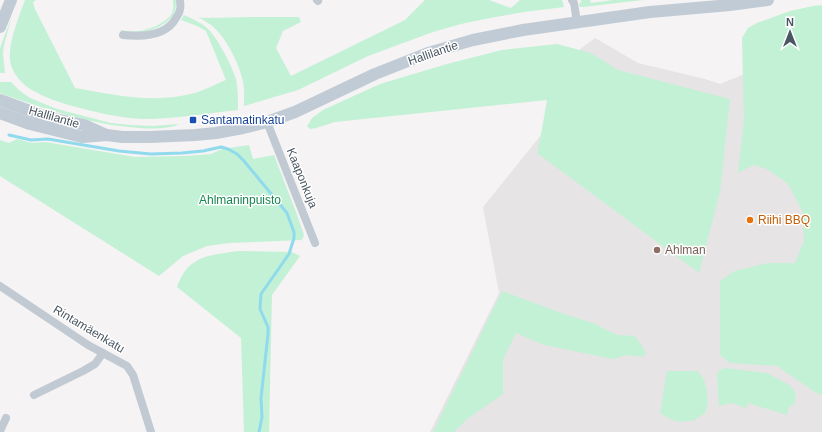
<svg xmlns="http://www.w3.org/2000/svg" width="822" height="432" font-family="Helvetica,sans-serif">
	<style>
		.education { fill: #e6e4e5 }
		.green { fill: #c3f1d5 }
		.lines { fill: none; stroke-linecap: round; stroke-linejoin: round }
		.stream { stroke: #90daee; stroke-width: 3 }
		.minor { stroke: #c1cad2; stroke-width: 8 }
		.secondary { stroke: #c1cbd6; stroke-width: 12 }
		.transit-dot { fill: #1a4fb4; stroke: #fff; stroke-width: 1.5 }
		.food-dot { fill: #e8710a; stroke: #fff; stroke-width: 1.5 }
		.education-dot { fill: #8d6e63; stroke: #fff; stroke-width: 1.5 }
		.labels { text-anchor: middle; stroke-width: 3; stroke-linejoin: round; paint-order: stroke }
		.street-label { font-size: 12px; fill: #4a5661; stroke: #fff }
		.transit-label { font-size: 12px; fill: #164399; stroke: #fff; text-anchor: start }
		.park-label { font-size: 12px; fill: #17864f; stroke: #fff }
		.food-label { font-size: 12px; fill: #c56008; stroke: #fff; text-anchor: start }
		.education-label { font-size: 12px; fill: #785e54; stroke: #fff; text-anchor: start }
	</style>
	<rect width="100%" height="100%" fill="#f5f3f3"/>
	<!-- education -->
	<polygon class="education" points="595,38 638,63 705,79 720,84 822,42 822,432 430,432 499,293 483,207 566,104 541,78"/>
	<!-- green -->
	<g class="green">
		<path d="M25 0H36L33 2 35 9 75 88C114 95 155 104 195 93 205 90 216 84 226 80L206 31 197 26 181 20 184 15C192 19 202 23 208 29 217 37 232 66 236 79 238 88 238 100 238 110 207 113 175 119 144 119 119 118 95 112 72 106 58 102 44 97 32 90 23 85 14 75 11 65 6 47 19 17 25 0Z"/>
		<path d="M173 0H176C176 4 176 9 174 13 168 25 150 32 136 33 131 33 126 32 120 31L121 30C126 31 131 32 137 31 147 31 167 23 172 13 174 9 173 4 173 0Z"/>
		<path d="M425 0H489L511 8 520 0H562L564 7 524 12 490 18 461 24 433 32 368 56 298 90 244 106C244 97 245 87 242 78 238 61 225 36 211 25 207 22 203 20 198 17L204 18 253 17H299L301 22 283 31 276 48 291 76 405 20Z"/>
		<polygon points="580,0 590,0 591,3 613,0 643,0 583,7 580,7 579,4 582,1"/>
		<polygon points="822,5 822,395 815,392 777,366 730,363 720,355 720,281 735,271 768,263 795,263 804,241 802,210 788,184 767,169 754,165 738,173 744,120 742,38 748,28 757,23 790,11 813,6"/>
		<polygon points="12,16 4,45 3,54 5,73 0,73 0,48"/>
		<polygon points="557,44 591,53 618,70 730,99 720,192 699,273 537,153 542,129 547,100 335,122 316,128 310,129 307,126 312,118 323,110 380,84 447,64 502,50"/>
		<path d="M0 82H11L20 91 30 98 57 109 80 115 111 123 130 125 153 126 179 124C168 129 153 129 140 128 93 125 49 110 5 95L0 93Z"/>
		<polygon points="17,139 32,143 45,142 135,157 186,156 211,154 222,149 249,145 253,159 274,155 296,212 304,235 302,240 229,243 207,246 183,256 159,276 0,176 0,140 9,143"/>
		<path d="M239 251 292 252 300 256 272 295 269 432H244L241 338 177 287C188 255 210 255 239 251Z"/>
		<polygon points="502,291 564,314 593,323 617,335 635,336 646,352 643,357 627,355 613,359 544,345 516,333 503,360 503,394 467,419 454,432 433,432"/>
		<polygon points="725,368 767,373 789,385 794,390 796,397 794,404 789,407 787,415 748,403 746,408 732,403 719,406 717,374 720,370"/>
		<polygon points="667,371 698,371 704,380 707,391 708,404 705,413 695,420 681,422 672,420 660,413"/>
	</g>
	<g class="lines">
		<!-- stream -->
		<polyline class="stream" points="9,135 31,140 48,139 119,151 151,154 182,153 203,151 221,147 228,149 237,154 244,161 287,213 294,232 294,238 289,254 261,294 260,309 268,327 268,334 261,398 262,417 259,432"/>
		<!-- minor -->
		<g class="minor">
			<polyline points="317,0 318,1"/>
			<polyline points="572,0 574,3 577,22"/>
			<path d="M123 35C141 37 166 36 176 18 178 15 180 12 180 9 181 7 180 3 180 0"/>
			<polyline points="267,122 315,243"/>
			<polyline points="0,286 88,345 127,366 133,375 151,432"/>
			<polyline points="34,395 83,371 95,364 103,353"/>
			<polyline points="0,431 6,418"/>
		</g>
		<!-- secondary -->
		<g class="secondary">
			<polyline points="0,27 11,0"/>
			<polyline points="0,100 46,117 84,125 104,134"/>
			<polyline points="0,113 30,124 82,137 107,135 122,137 150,137 195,135 216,133 243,128 267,122 295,112 375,74 428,53 473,40 523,30 650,12 730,5 768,0"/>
		</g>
	</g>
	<!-- markers -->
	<rect class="transit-dot" x="189" y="116" width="8" height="8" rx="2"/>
	<circle class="food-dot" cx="750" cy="220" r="4"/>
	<circle class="education-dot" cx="657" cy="250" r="4"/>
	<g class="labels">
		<!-- street labels -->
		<g class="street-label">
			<text transform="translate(433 53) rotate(-19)" y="4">Hallilantie</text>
			<text transform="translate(54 117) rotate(16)" y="4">Hallilantie</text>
			<text transform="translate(302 178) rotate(68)" y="4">Kaaponkuja</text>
			<text transform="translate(89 329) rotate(31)" y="4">Rintamäenkatu</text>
		</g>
		<!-- transit labels -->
		<g class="transit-label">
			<text x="201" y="124">Santamatinkatu</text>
		</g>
		<!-- park labels -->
		<g class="park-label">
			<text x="240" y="204">Ahlmaninpuisto</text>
		</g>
		<!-- food labels -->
		<g class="food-label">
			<text x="758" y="224">Riihi BBQ</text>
		</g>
		<!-- education labels -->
		<g class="education-label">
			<text x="665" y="254">Ahlman</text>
		</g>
	</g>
	<!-- north arrow -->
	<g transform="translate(790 32)" stroke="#ffffff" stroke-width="3" paint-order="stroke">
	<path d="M0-3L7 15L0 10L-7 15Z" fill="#4a5661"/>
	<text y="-6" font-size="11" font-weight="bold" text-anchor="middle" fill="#4a5661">N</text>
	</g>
</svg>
